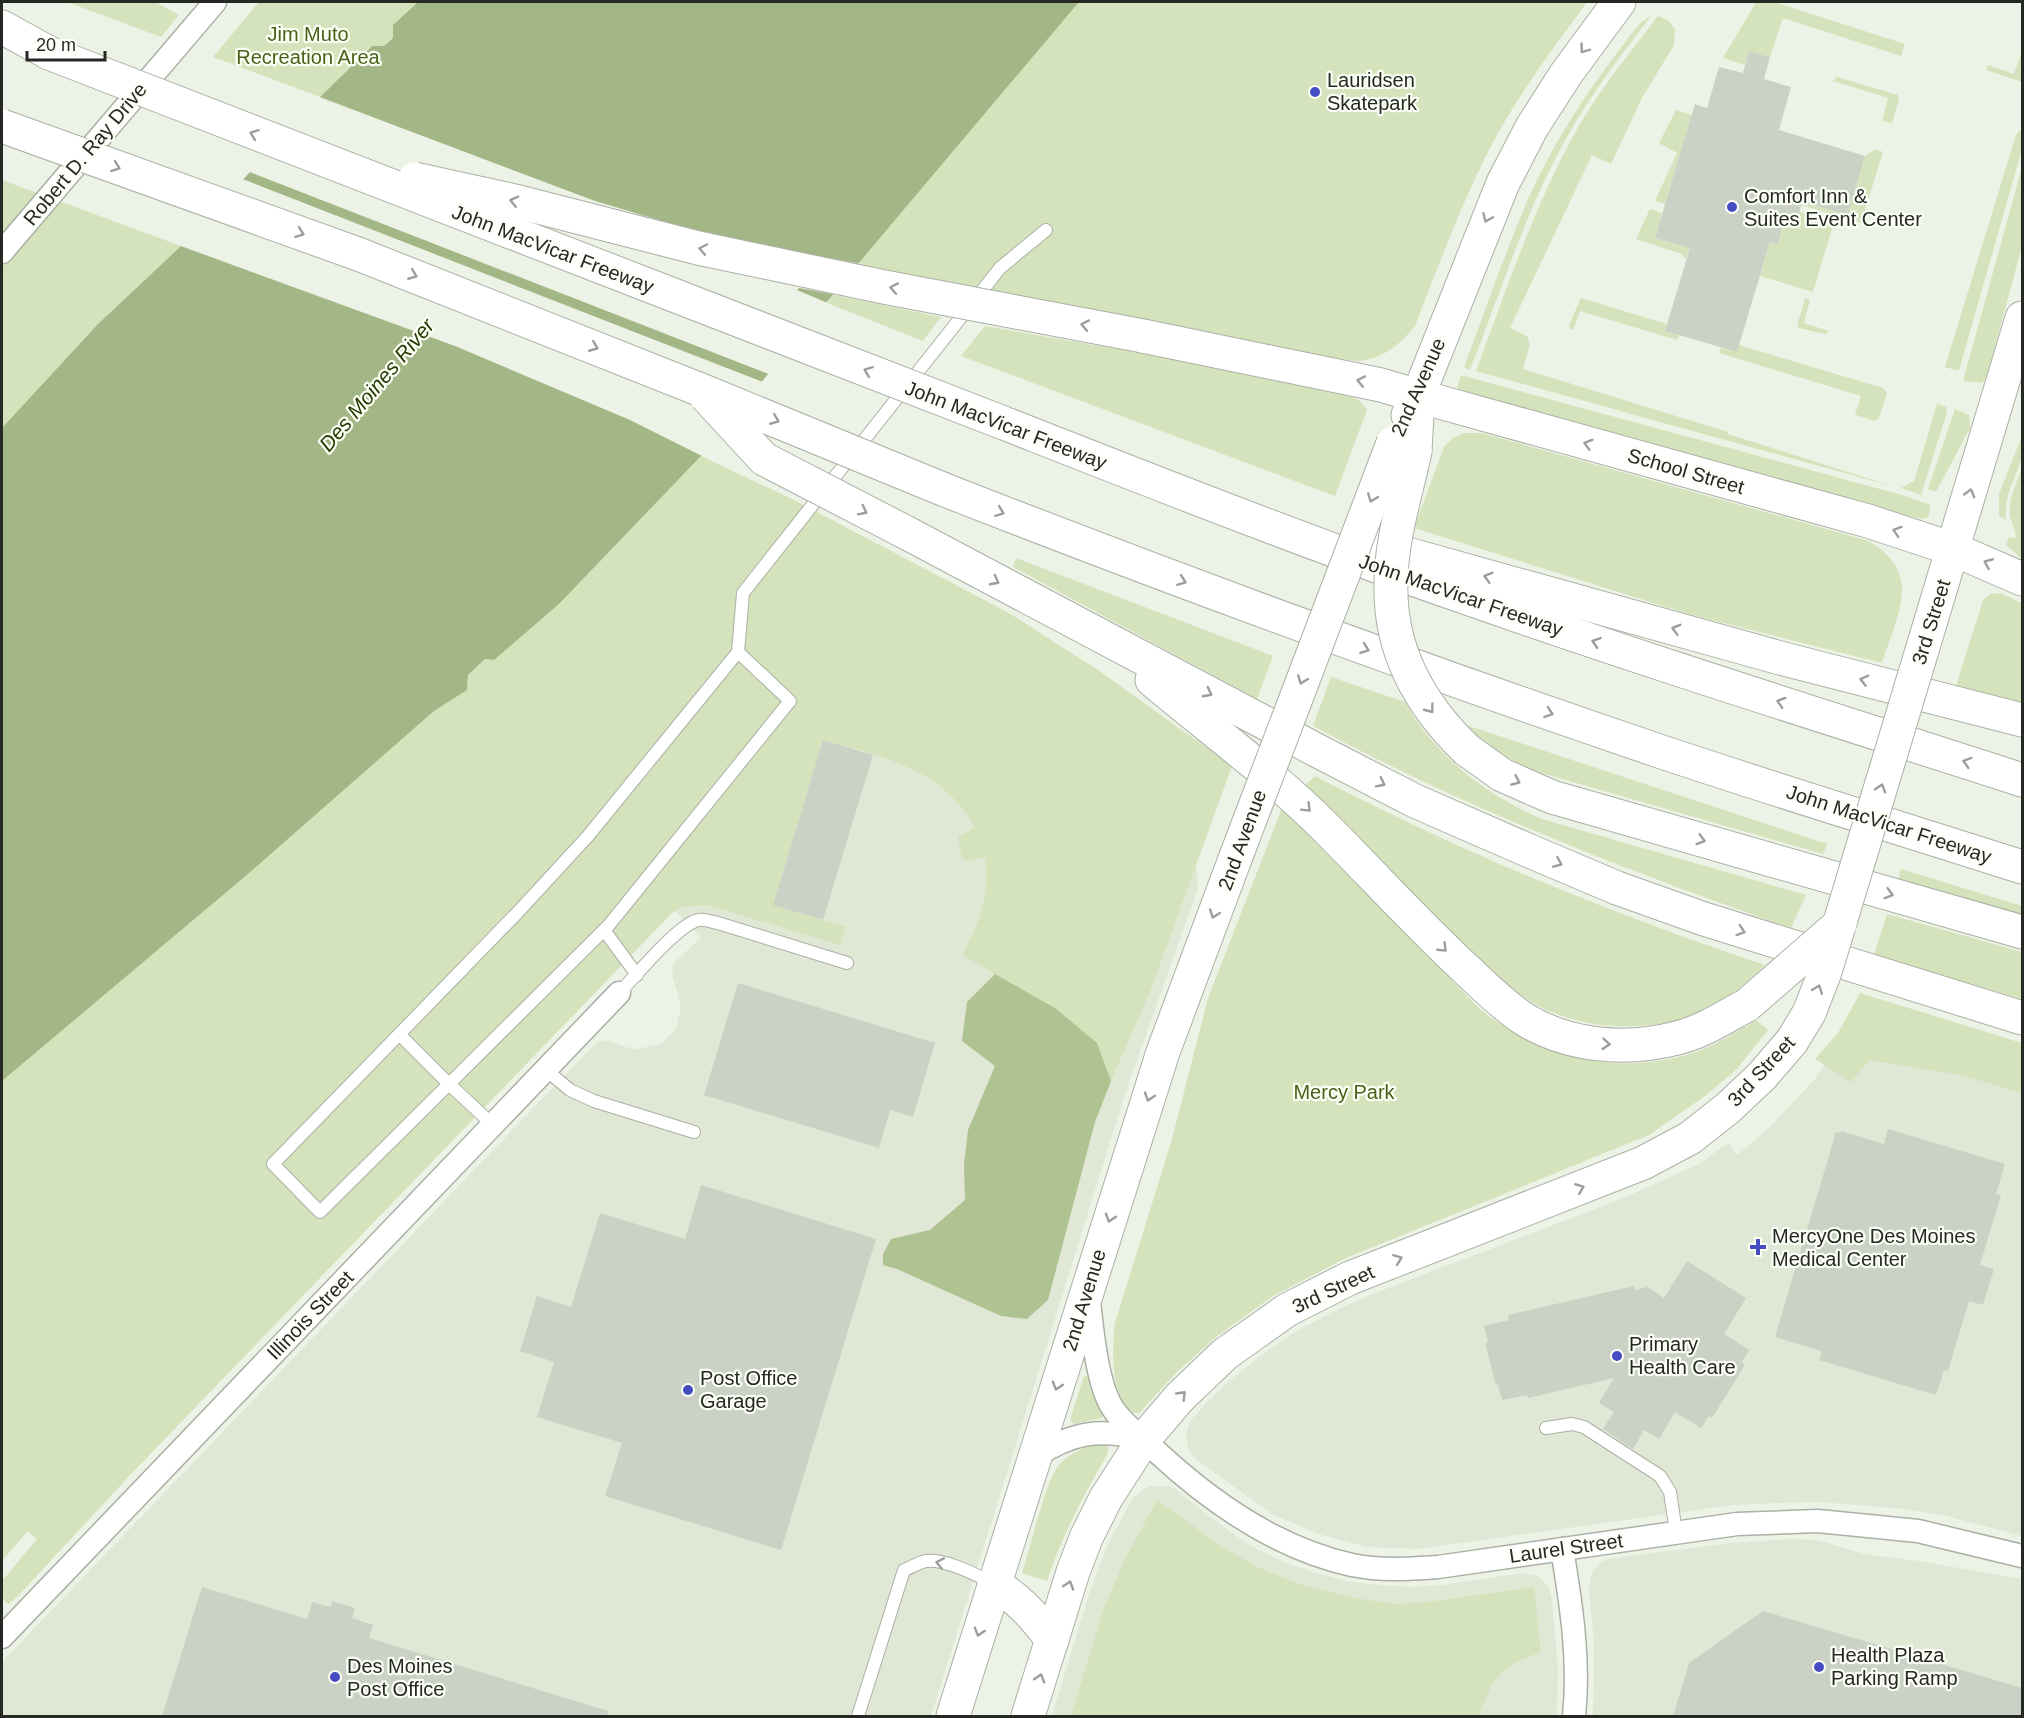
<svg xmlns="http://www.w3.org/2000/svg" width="2024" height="1718" font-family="Arial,sans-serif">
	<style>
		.built { fill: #e0e7d5 }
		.green { fill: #d4e3bc }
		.forest { fill: #afc291 }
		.water { fill: #a3b685 }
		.pier { fill: #edf2e6 }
		.building { fill: #ccd1c5 }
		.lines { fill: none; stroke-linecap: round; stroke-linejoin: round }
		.service-casing { stroke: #abb0a5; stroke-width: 14 }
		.minor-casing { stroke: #abb0a5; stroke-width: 25 }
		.secondary-casing { stroke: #abb0a5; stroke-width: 35 }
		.motorway-casing { stroke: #abb0a5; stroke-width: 35 }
		.service { stroke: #fff; stroke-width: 12 }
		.minor { stroke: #fff; stroke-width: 22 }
		.secondary { stroke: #fff; stroke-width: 33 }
		.motorway { stroke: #fff; stroke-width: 33 }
		.secondary-bridge-casing { stroke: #abb0a5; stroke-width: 35; stroke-linecap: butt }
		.motorway-bridge-casing { stroke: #abb0a5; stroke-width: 35; stroke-linecap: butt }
		.secondary-bridge { stroke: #fff; stroke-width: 33 }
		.motorway-bridge { stroke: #fff; stroke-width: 33 }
		.oneway { stroke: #9d9e9c }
		.poi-dot { fill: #464cc1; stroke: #fbfff6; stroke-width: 2 }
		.labels { text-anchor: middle; stroke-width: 4.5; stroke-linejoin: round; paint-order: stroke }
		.park-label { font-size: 20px; fill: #4a6018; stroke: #fbfff6 }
		.poi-label { font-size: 20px; fill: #262824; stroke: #fbfff6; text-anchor: start }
		.street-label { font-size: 20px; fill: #262824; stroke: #fbfff6 }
		.water-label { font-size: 21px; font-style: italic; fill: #2a3a01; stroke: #fbfff6 }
	</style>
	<rect width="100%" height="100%" fill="#edf2e6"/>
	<!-- built -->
	<g class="built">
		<polygon points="889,638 1196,861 1198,889 1126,1091 931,1716 2,1716 2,1662 593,1046 597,1042 608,1040 625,1047 637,1049 661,1044 669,1036 676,1028 681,1007 672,974 674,963 701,937 648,884"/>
		<polygon points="1834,1051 2022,1068 2022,1536 1946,1516 1904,1509 1819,1502 1776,1503 1733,1505 1418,1549 1367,1547 1318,1534 1272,1514 1193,1457 1188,1447 1186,1436 1190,1422 1195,1415 1226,1384 1259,1357 1295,1332 1332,1312 1370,1295 1619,1200 1699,1164 1728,1143 1737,1155 1769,1128 1814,1080"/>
		<polygon points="1152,1486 1168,1486 1175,1489 1230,1532 1257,1549 1286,1563 1316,1573 1347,1581 1378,1585 1410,1587 1442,1585 1523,1573 1538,1576 1548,1586 1552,1600 1558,1668 1557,1716 1052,1716 1090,1591 1108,1544 1132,1499 1144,1489"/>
		<polygon points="1792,1539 1818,1540 1864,1554 1919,1561 2022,1579 2022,1716 1593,1716 1594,1644 1589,1589 1592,1572 1598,1565 1606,1559 1730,1543"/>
	</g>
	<!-- green -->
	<g class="green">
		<polygon points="67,2 155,2 179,15 161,37"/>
		<polygon points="259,2 418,2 393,25 393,38 384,46 371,46 320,97 213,57"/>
		<path d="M1079 2H1587C1552 50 1516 97 1489 150 1460 207 1438 267 1415 326 1401 344 1381 360 1358 361 1348 361 1338 358 1329 357L1038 301 858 264Z"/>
		<polygon points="1751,2 1777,2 1777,3 1905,44 1901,56 1783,18 1770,57 1749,51 1745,65 1723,58 1755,4"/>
		<path d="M1651 16C1621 55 1591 94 1567 137 1527 207 1500 294 1470 370L1464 367C1485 311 1505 252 1529 197 1552 146 1583 97 1617 53 1627 41 1636 23 1651 16Z"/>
		<path d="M1658 16 1669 21 1675 29 1674 45 1642 98 1611 164 1592 155 1510 328 1527 336 1530 344 1523 369 1728 432V434L1895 487 1476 371C1506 291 1534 206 1576 131 1599 90 1630 53 1658 16Z"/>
		<polygon points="2022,51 2022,82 1986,70 1988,65 2014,74"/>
		<polygon points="1837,77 1898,95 1899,100 1892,123 1882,121 1888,98 1833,81"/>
		<polygon points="1676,110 1692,115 1665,204 1655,201 1677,153 1659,143"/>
		<polygon points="2019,131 2022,132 2022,149 1960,367 1959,371 1945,367 2016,135"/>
		<polygon points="1875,149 1883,152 1861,223 1801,205 1802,202 1848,215 1865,156"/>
		<polygon points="2022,167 2022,246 1987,376 1982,383 1963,381"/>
		<polygon points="2,180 181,246 97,325 2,428"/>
		<polygon points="1650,209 1662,213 1655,238 1690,248 1686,260 1682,254 1636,239"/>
		<polygon points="1799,212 1834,222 1813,292 1760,276 1770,242 1778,244 1785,217 1796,220"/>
		<polygon points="833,295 941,317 923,341 827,303"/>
		<polygon points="1581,298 1667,324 1665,331 1679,335 1677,340 1580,311 1573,330 1570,329 1569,325"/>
		<polygon points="1805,298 1810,300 1804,323 1829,331 1825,334 1799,328 1797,326"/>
		<polygon points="985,326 1140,353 1345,393 1360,401 1367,410 1335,496 961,356"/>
		<polygon points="1739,345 1883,388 1887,393 1879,418 1875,421 1855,415 1861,396 1719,353 1721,348 1737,352"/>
		<polygon points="1461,375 1902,495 1931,505 1928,518 1921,519 1461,392 1457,387"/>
		<polygon points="1937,404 1947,407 1946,415 1921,495 1901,488 1914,481"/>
		<polygon points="1955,409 1969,415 1970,428 1936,492 1928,489"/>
		<path d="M1465 433H1482L1869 541C1924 575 1897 614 1882 663L1692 615 1414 528 1444 447 1453 438Z"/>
		<path d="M2022 436C2023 442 2024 449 2022 455 2017 479 2003 493 2006 520L1999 516V494Z"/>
		<path d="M701 456 794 500 1009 613 1101 672 1232 766 1153 984 1111 1081 1096 1043 1055 1008 962 955C980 923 990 895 985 857L966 861 962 858 958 837 975 827C942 768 883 757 823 740L773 905 845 927 840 945 708 905 681 907 672 913 134 1471 16 1598 8 1604 2 1598V1581L37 1539 28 1531 2 1561V1081L248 874 434 711 467 690 468 675 485 659 494 660 559 604Z"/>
		<path d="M2022 468V559L2006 545 2009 537 2015 538C2017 530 2011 523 2010 515 2008 499 2017 482 2022 468Z"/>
		<polygon points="1016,558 1273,656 1257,699 1013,567"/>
		<polygon points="2000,593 2022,603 2022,703 1956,686 1983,600 1990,594"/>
		<path d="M1331 677 1405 702C1434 755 1486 795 1542 819L1806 895 1791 928C1626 870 1467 809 1313 726Z"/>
		<path d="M1466 725 1827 844 1823 854 1531 770C1507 758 1485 746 1466 725Z"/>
		<path d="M1315 776C1459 851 1611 914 1765 965 1746 982 1728 1000 1704 1012 1698 1016 1690 1017 1683 1019 1629 1033 1567 1028 1521 995 1486 971 1457 939 1427 909 1386 868 1346 827 1305 785Z"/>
		<path d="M1282 808 1464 993C1472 1001 1481 1011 1491 1018 1523 1040 1566 1057 1605 1062 1631 1066 1662 1061 1687 1055 1712 1048 1734 1033 1756 1020L1768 1030 1736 1070 1705 1096 1649 1135 1346 1258 1273 1296 1216 1337 1178 1371 1139 1413H1130C1110 1387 1112 1354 1115 1323L1172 1139 1208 998Z"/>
		<polygon points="1901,869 2022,906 2022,916 1898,879"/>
		<polygon points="1887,914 2022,952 2022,999 1874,955"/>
		<polygon points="1860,993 2022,1043 2022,1093 1961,1075 1870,1060 1851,1082 1815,1059 1838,1033"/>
		<polygon points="1084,1376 1089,1376 1103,1415 1101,1418 1074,1424 1070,1420"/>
		<path d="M1097 1444H1105L1108 1448 1107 1455C1083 1496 1062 1536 1047 1581L1022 1573C1029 1552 1047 1476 1060 1464 1070 1453 1083 1448 1097 1444Z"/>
		<path d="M1157 1500 1221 1546 1259 1568 1304 1586 1355 1598 1394 1604 1428 1602 1534 1587 1541 1652C1501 1666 1492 1677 1479 1716H1071L1104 1608 1124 1561Z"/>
	</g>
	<!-- forest -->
	<polygon class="forest" points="995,974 1055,1008 1097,1043 1111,1081 1095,1122 1048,1300 1027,1319 1001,1316 897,1269 883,1265 883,1254 891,1239 930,1230 965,1200 964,1164 968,1130 995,1066 962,1041 967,1002"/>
	<!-- water -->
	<polygon class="water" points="418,2 1079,2 858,264 701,456 559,604 494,660 485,659 468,675 467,690 434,711 248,874 2,1081 2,428 97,325 181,246 320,97 372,46 384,46 393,38 393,25"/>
	<!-- pier -->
	<g class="pier">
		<polygon points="317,96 595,201 669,223 759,245 862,264 837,295 799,288 797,290 830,304 771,375 247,171"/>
		<polygon points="240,178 765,383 704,457 630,420 455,346 178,245"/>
	</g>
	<!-- building -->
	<g class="building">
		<polygon points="1749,51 1770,57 1764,79 1791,87 1779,130 1865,156 1848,215 1802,202 1797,221 1785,217 1778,244 1770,242 1737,352 1665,331 1690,248 1655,238 1695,104 1707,108 1719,67 1743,73"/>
		<polygon points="823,740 873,755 823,920 773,905"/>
		<polygon points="738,983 935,1043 913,1117 890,1110 879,1148 704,1095"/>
		<polygon points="1888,1129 2005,1164 1996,1194 2001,1195 1980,1265 1994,1269 1983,1305 1969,1301 1948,1371 1944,1370 1936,1395 1819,1360 1822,1351 1775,1337 1836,1132 1841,1133 1841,1131 1884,1144"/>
		<polygon points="701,1185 876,1239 781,1550 605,1496 622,1443 537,1417 554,1362 520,1351 537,1296 571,1307 600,1213 685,1239"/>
		<polygon points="1687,1261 1746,1298 1724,1334 1749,1350 1742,1362 1745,1365 1712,1418 1709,1416 1701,1428 1675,1412 1659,1439 1644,1430 1633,1449 1603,1429 1614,1412 1599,1403 1614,1378 1528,1398 1527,1395 1502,1400 1498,1384 1496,1385 1485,1343 1488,1342 1484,1326 1509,1320 1508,1315 1634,1286 1635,1290 1647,1287 1664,1298"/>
		<polygon points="202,1587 307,1619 312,1602 331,1607 332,1601 355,1608 352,1618 373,1625 369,1638 608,1711 607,1716 162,1716"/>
		<polygon points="1763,1611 2022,1688 2022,1716 1673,1716 1689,1663"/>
	</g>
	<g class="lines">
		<defs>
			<g id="service">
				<polyline points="738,652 743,593 1000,268 1046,230"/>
				<polyline points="604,930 637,975"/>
				<path d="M619 993C635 977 679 923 699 920 704 919 712 922 718 923L847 963"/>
				<polyline points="399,1034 449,1084 609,925 790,701 738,652 588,836 518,912 273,1164 320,1212 449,1084 493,1125"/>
				<polyline points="546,1070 570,1090 594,1101 694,1132"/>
				<polyline points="1546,1428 1572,1424 1584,1427 1660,1476 1670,1492 1676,1532"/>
				<path d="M858 1716 904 1570C910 1568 919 1562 926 1561 944 1558 976 1575 993 1583"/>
			</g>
			<g id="minor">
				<polyline points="2,252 215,2"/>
				<path d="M1089 1301C1092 1329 1097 1383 1112 1407 1123 1425 1142 1437 1157 1452 1212 1503 1278 1549 1352 1565 1380 1571 1410 1569 1438 1567L1737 1524 1818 1521 1918 1531 2022 1556"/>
				<path d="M1035 1457C1072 1432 1100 1428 1143 1439"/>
				<path d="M1562 1549C1571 1604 1580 1660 1574 1716"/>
				<polyline points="2,1637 619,993"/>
			</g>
			<g id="secondary">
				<polyline points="1418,396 1868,521 1953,549"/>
				<polyline points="1408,415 1418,396 1503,183 1532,127 1566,74 1619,2"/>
				<polyline points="1923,647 2022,318"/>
				<path d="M994 1583C1020 1601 1034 1615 1052 1640"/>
				<polyline points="953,1716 1163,1052 1235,859"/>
				<polyline points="1028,1716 1073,1572 1086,1538 1106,1498 1144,1439 1180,1397 1225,1354 1287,1310 1350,1278 1643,1163 1690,1138 1728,1108 1762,1076 1792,1041"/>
			</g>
			<g id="motorway">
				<polyline points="2,27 49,53"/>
				<polyline points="358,254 701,390"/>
				<polyline points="1143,336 1381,385 1418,396 1415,451"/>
				<path d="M1001 422C1154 482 1308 543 1464 597 1649 662 1836 720 2022 780"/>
				<path d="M945 490C1180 582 1417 669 1656 750 1778 791 1900 828 2022 867"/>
				<polyline points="907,533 1318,751 1415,801 1532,852 1617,888 1704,919 2022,1018"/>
				<polyline points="1379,546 1780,658 2022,720"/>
				<polyline points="1953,549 2022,579"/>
				<path d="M1152 680C1210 729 1271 773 1325 827 1373 875 1419 926 1469 972 1486 988 1504 1006 1524 1019 1569 1047 1627 1051 1677 1038 1702 1032 1725 1017 1747 1005"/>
				<polyline points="1467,750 1502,775 1552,797 2022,932"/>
			</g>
		</defs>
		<!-- service casing -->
		<use href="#service" class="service-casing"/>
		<!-- minor casing -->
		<use href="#minor" class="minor-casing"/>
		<!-- secondary casing -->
		<use href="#secondary" class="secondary-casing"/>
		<!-- motorway casing -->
		<use href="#motorway" class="motorway-casing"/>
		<!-- service -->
		<use href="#service" class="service"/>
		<!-- minor -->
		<use href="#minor" class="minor"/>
		<!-- secondary -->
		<use href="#secondary" class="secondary"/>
		<!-- motorway -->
		<use href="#motorway" class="motorway"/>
		<defs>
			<g id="secondary-bridge">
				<polyline points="1235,859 1393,443"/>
				<polyline points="1792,1041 1809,1013 1825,972 1923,647"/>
			</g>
			<g id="motorway-bridge">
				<polyline points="49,53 1001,422"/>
				<polyline points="2,126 358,254"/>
				<polyline points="415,179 515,201 698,248 884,287 1143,336"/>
				<polyline points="701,390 945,490"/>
				<polyline points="706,396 764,459 907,533"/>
				<path d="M1415 451C1406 494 1391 539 1391 583 1389 650 1420 705 1467 750"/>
				<polyline points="1747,1005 1840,924"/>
			</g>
		</defs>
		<!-- secondary-bridge casing -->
		<use href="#secondary-bridge" class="secondary-bridge-casing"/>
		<!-- motorway-bridge casing -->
		<use href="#motorway-bridge" class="motorway-bridge-casing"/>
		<!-- secondary-bridge -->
		<use href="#secondary-bridge" class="secondary-bridge"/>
		<!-- motorway-bridge -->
		<use href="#motorway-bridge" class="motorway-bridge"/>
	</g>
	<!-- one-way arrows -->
	<defs><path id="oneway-chevron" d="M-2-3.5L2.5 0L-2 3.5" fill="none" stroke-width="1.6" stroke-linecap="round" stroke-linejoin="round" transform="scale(1.5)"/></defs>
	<g class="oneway">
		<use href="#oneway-chevron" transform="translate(1584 49) rotate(126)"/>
		<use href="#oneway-chevron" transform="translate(254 134) rotate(-159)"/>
		<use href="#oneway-chevron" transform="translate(116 167) rotate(20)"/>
		<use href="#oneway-chevron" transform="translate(514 201) rotate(-167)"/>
		<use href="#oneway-chevron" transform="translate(1487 218) rotate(113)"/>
		<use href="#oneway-chevron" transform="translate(300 233) rotate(20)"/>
		<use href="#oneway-chevron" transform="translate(703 249) rotate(-168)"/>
		<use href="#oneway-chevron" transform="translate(413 275) rotate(22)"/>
		<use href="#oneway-chevron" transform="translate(894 288) rotate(-169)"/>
		<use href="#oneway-chevron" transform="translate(1085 325) rotate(-169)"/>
		<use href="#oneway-chevron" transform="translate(594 347) rotate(22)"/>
		<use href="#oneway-chevron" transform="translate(868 371) rotate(-159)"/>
		<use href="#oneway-chevron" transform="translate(1361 381) rotate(-169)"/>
		<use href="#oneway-chevron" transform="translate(775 420) rotate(22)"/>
		<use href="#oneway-chevron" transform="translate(1588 444) rotate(-164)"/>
		<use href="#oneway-chevron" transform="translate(1970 493) rotate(-74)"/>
		<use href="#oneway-chevron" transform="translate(1372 498) rotate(111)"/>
		<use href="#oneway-chevron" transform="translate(863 511) rotate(27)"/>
		<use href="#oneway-chevron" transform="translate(1000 512) rotate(21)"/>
		<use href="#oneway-chevron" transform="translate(1897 531) rotate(-162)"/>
		<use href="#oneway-chevron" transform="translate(1988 563) rotate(-157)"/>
		<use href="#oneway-chevron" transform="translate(1488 577) rotate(-164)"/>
		<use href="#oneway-chevron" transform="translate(995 581) rotate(28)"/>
		<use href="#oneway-chevron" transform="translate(1182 581) rotate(21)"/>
		<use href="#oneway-chevron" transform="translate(1676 629) rotate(-164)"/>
		<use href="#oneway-chevron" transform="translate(1596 642) rotate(-161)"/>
		<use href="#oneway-chevron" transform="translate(1365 649) rotate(20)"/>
		<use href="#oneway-chevron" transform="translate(1302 680) rotate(111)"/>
		<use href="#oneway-chevron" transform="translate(1864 680) rotate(-166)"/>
		<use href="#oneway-chevron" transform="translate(1208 693) rotate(28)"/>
		<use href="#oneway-chevron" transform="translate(1781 702) rotate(-162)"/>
		<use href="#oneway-chevron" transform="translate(1430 709) rotate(53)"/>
		<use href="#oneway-chevron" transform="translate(1549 713) rotate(19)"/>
		<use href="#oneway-chevron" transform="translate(1967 762) rotate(-162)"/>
		<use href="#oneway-chevron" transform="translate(1516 781) rotate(24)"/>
		<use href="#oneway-chevron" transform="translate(1381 783) rotate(27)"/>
		<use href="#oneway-chevron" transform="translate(1881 788) rotate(-73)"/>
		<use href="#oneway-chevron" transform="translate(1307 808) rotate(45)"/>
		<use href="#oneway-chevron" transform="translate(1701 840) rotate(16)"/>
		<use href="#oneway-chevron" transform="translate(1558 863) rotate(23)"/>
		<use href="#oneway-chevron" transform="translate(1889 894) rotate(16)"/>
		<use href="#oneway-chevron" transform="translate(1214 914) rotate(110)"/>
		<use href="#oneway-chevron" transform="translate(1741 931) rotate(18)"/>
		<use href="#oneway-chevron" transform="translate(1443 948) rotate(44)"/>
		<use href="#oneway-chevron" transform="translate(1818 989) rotate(-69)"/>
		<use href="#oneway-chevron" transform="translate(1606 1044) rotate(5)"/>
		<use href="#oneway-chevron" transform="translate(1149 1097) rotate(108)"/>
		<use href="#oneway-chevron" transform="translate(1580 1188) rotate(-22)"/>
		<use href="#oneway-chevron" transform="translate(1110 1218) rotate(108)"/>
		<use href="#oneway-chevron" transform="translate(1398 1259) rotate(-21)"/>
		<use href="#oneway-chevron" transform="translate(1057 1386) rotate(107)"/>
		<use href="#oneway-chevron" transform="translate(1182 1395) rotate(-46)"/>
		<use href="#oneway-chevron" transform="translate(940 1563) rotate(-169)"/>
		<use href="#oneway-chevron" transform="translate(1069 1585) rotate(-72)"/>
		<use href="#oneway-chevron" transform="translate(979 1632) rotate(107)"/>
		<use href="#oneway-chevron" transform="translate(1040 1678) rotate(-73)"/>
	</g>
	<!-- markers -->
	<g class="poi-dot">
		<circle cx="1315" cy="92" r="6"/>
		<circle cx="1732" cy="207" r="6"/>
		<path d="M1755 1238h6v6h6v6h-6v6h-6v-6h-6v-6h6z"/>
		<circle cx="1617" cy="1356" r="6"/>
		<circle cx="688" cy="1390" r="6"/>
		<circle cx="1819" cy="1667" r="6"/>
		<circle cx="335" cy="1677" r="6"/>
	</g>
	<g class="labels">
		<!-- park labels -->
		<g class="park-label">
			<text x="308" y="41">Jim Muto<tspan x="308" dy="23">Recreation Area</tspan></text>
			<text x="1344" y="1099">Mercy Park</text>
		</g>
		<!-- poi labels -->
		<g class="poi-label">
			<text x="1327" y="87">Lauridsen<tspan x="1327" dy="23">Skatepark</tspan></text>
			<text x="1744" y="203">Comfort Inn &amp;<tspan x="1744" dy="23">Suites Event Center</tspan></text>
			<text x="1772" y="1243">MercyOne Des Moines<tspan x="1772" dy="23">Medical Center</tspan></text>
			<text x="1629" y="1351">Primary<tspan x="1629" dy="23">Health Care</tspan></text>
			<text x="700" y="1385">Post Office<tspan x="700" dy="23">Garage</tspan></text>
			<text x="1831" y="1662">Health Plaza<tspan x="1831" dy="23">Parking Ramp</tspan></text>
			<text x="347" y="1673">Des Moines<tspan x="347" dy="23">Post Office</tspan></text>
		</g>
		<!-- street labels -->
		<g class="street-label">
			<text transform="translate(85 154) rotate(-50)" y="7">Robert D. Ray Drive</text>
			<text transform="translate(553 249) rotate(21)" y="7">John MacVicar Freeway</text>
			<text transform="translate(1418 387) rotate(-66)" y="7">2nd Avenue</text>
			<text transform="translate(1006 425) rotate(21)" y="7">John MacVicar Freeway</text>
			<text transform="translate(1686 471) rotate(16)" y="7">School Street</text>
			<text transform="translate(1461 595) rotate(19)" y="7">John MacVicar Freeway</text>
			<text transform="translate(1931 622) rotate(-73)" y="7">3rd Street</text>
			<text transform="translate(1889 824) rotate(18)" y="7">John MacVicar Freeway</text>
			<text transform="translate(1242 840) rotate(-70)" y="7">2nd Avenue</text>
			<text transform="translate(1761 1071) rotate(-47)" y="7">3rd Street</text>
			<text transform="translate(1333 1289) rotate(-25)" y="7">3rd Street</text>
			<text transform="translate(1084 1300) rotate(-73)" y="7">2nd Avenue</text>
			<text transform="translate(310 1315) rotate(-46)" y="7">Illinois Street</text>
			<text transform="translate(1566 1548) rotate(-8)" y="7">Laurel Street</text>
		</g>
		<!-- water labels -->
		<g class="water-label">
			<text transform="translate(377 385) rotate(-50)" y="7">Des Moines River</text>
		</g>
	</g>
	<!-- border -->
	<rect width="2024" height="1718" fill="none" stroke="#262824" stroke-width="6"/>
	<!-- scale -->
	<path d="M27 51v9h78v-9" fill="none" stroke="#262824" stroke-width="3"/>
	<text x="36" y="51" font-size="18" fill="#262824" stroke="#fbfff6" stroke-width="4.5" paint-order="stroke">20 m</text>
</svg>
